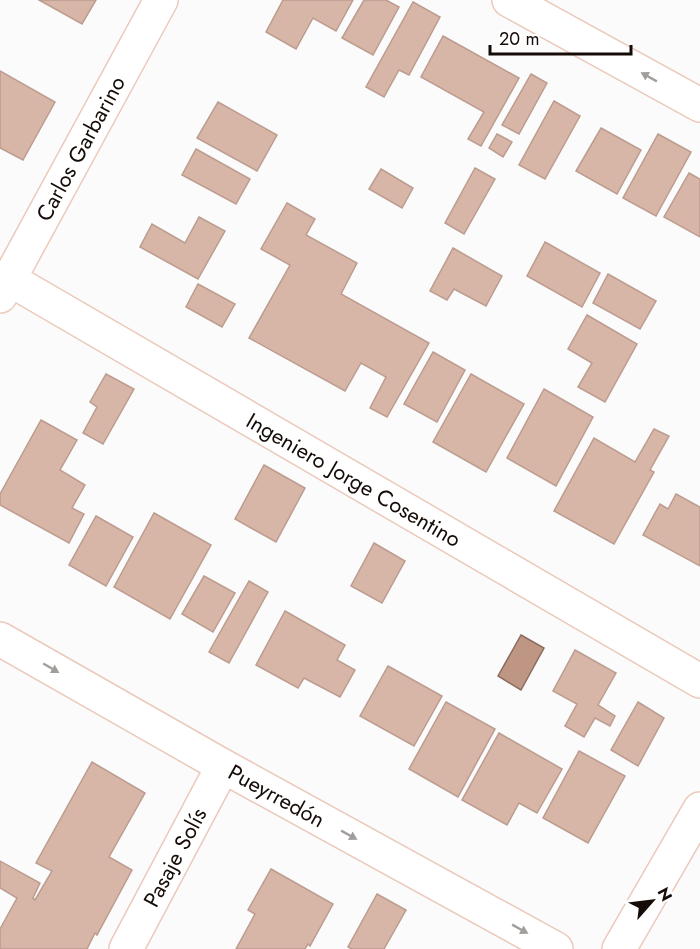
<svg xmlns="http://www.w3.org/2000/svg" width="700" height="949" font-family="Jost,sans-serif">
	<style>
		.water { fill: #bf9583; stroke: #8c6c5e; stroke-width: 1.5 }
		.building { fill: #d7b6a8; stroke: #bc9c8f; stroke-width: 1.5 }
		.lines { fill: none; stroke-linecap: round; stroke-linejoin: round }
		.minor-casing { stroke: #ebcabb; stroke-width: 36 }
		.minor { stroke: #fff; stroke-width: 33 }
		.oneway { fill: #a29e9c }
		.labels { text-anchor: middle; stroke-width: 6; stroke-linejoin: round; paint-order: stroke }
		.street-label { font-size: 22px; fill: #160c07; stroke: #fff }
	</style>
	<rect width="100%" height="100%" fill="#fbfbfb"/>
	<!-- water -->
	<polygon class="water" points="521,635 544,648 521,690 498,676"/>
	<!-- building -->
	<g class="building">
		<polygon points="39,0 96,0 82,24"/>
		<polygon points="283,0 353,0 336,31 313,18 296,49 266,32"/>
		<polygon points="364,0 386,0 399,7 373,55 342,38"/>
		<polygon points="413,2 440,17 409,75 399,70 384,97 366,87"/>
		<polygon points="443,36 519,78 481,146 468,139 484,112 421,77"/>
		<polygon points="0,71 55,102 23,160 0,148"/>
		<polygon points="531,74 547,83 519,134 502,125"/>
		<polygon points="554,101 580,116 545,179 519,165"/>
		<polygon points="218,102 277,135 257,171 197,138"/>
		<polygon points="601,128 641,150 617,194 576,171"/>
		<polygon points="497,134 512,142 503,157 489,148"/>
		<polygon points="658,134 691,152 656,216 623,198"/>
		<polygon points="196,149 250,179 236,204 182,175"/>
		<polygon points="475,168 495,179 464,234 445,223"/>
		<polygon points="381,169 413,188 402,208 369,189"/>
		<polygon points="689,173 700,179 700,237 664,217"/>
		<polygon points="287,203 315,219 306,235 357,263 341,294 429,343 387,417 370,408 386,377 361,363 345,391 249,338 290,265 261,249"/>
		<polygon points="199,217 225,231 198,279 140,247 152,224 185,243"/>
		<polygon points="545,242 600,273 582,307 527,276"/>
		<polygon points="453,248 502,276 486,306 454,289 447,300 430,291"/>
		<polygon points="608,274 656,301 640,329 593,303"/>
		<polygon points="198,284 235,304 222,327 186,307"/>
		<polygon points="587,315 637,344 605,402 578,387 592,363 568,349"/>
		<polygon points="433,352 465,370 437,422 404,404"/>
		<polygon points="106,374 134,389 103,444 83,433 97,407 90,402"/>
		<polygon points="471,374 524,404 486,472 433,442"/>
		<polygon points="544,389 593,417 556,486 507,458"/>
		<polygon points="41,420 77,440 60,470 85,485 72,508 84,514 69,543 0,505 0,494"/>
		<polygon points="654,429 669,436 650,470 654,472 614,544 554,511 594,438 635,462"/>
		<polygon points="264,465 305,488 276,542 235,519"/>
		<polygon points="676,494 700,507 700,566 643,535 660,504 668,509"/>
		<polygon points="154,513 211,545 170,619 114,587"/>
		<polygon points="96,516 133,537 106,586 69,565"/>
		<polygon points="374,543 405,561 382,603 351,586"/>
		<polygon points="204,576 235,593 213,632 182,614"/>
		<polygon points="249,581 268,592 229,663 209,652"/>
		<polygon points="285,611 345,645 337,660 355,670 340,697 304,678 298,688 256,665"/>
		<polygon points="575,650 616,673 598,705 615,716 610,726 595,718 584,737 565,726 577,704 553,691"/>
		<polygon points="388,666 442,696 414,746 360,716"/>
		<polygon points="446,702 495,729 458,797 409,769"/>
		<polygon points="638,702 664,718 638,766 611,750"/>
		<polygon points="499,733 562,769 537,813 519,803 507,825 462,800"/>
		<polygon points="579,751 625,776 588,843 543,818"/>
		<polygon points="92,762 145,793 109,857 132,870 97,935 95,933 87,949 0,949 0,929 17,898 0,888 0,861 40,883 33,898 35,900 52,871 36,863"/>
		<polygon points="271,869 333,904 310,946 308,944 305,949 236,949 255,914 248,910"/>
		<polygon points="377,894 406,910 384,949 352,949 348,947"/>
	</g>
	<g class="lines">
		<defs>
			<g id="minor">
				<polyline points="509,0 700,105"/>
				<path id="s1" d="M9 279 700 681"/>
				<path id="s2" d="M0 296 161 0"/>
				<path id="s3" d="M0 639 223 766 556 949"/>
				<path id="s4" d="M126 949 223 766"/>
				<polyline points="619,949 700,809"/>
			</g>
		</defs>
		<!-- minor casing -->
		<use href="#minor" class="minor-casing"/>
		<!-- minor -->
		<use href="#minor" class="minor"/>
	</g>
	<!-- one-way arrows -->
	<defs><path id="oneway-solid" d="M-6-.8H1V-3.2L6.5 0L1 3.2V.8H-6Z" transform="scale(1.5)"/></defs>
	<g class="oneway">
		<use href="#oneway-solid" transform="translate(649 77) rotate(-151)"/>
		<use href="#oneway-solid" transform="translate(51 668) rotate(30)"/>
		<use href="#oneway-solid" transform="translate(349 835) rotate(29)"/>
		<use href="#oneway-solid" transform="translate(520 929) rotate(29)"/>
	</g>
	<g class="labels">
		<!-- street labels -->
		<g class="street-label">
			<text dy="8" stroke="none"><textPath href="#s2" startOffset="168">Carlos Garbarino</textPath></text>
			<text dy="8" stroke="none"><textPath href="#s1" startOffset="399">Ingeniero Jorge Cosentino</textPath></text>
			<text dy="8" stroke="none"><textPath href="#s3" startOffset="318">Pueyrredón</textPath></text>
			<text dy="8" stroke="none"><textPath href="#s4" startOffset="104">Pasaje Solís</textPath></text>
		</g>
	</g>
	<!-- north arrow -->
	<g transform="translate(652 901) rotate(62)" stroke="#ffffff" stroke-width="4.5" paint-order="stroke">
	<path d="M0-4.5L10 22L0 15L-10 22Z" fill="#160c07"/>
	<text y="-9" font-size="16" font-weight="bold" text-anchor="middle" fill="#160c07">N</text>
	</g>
	<!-- scale -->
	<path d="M490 45v9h141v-9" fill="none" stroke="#160c07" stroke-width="3"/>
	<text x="499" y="45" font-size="18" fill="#160c07" stroke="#ffffff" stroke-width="4.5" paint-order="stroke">20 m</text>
</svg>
